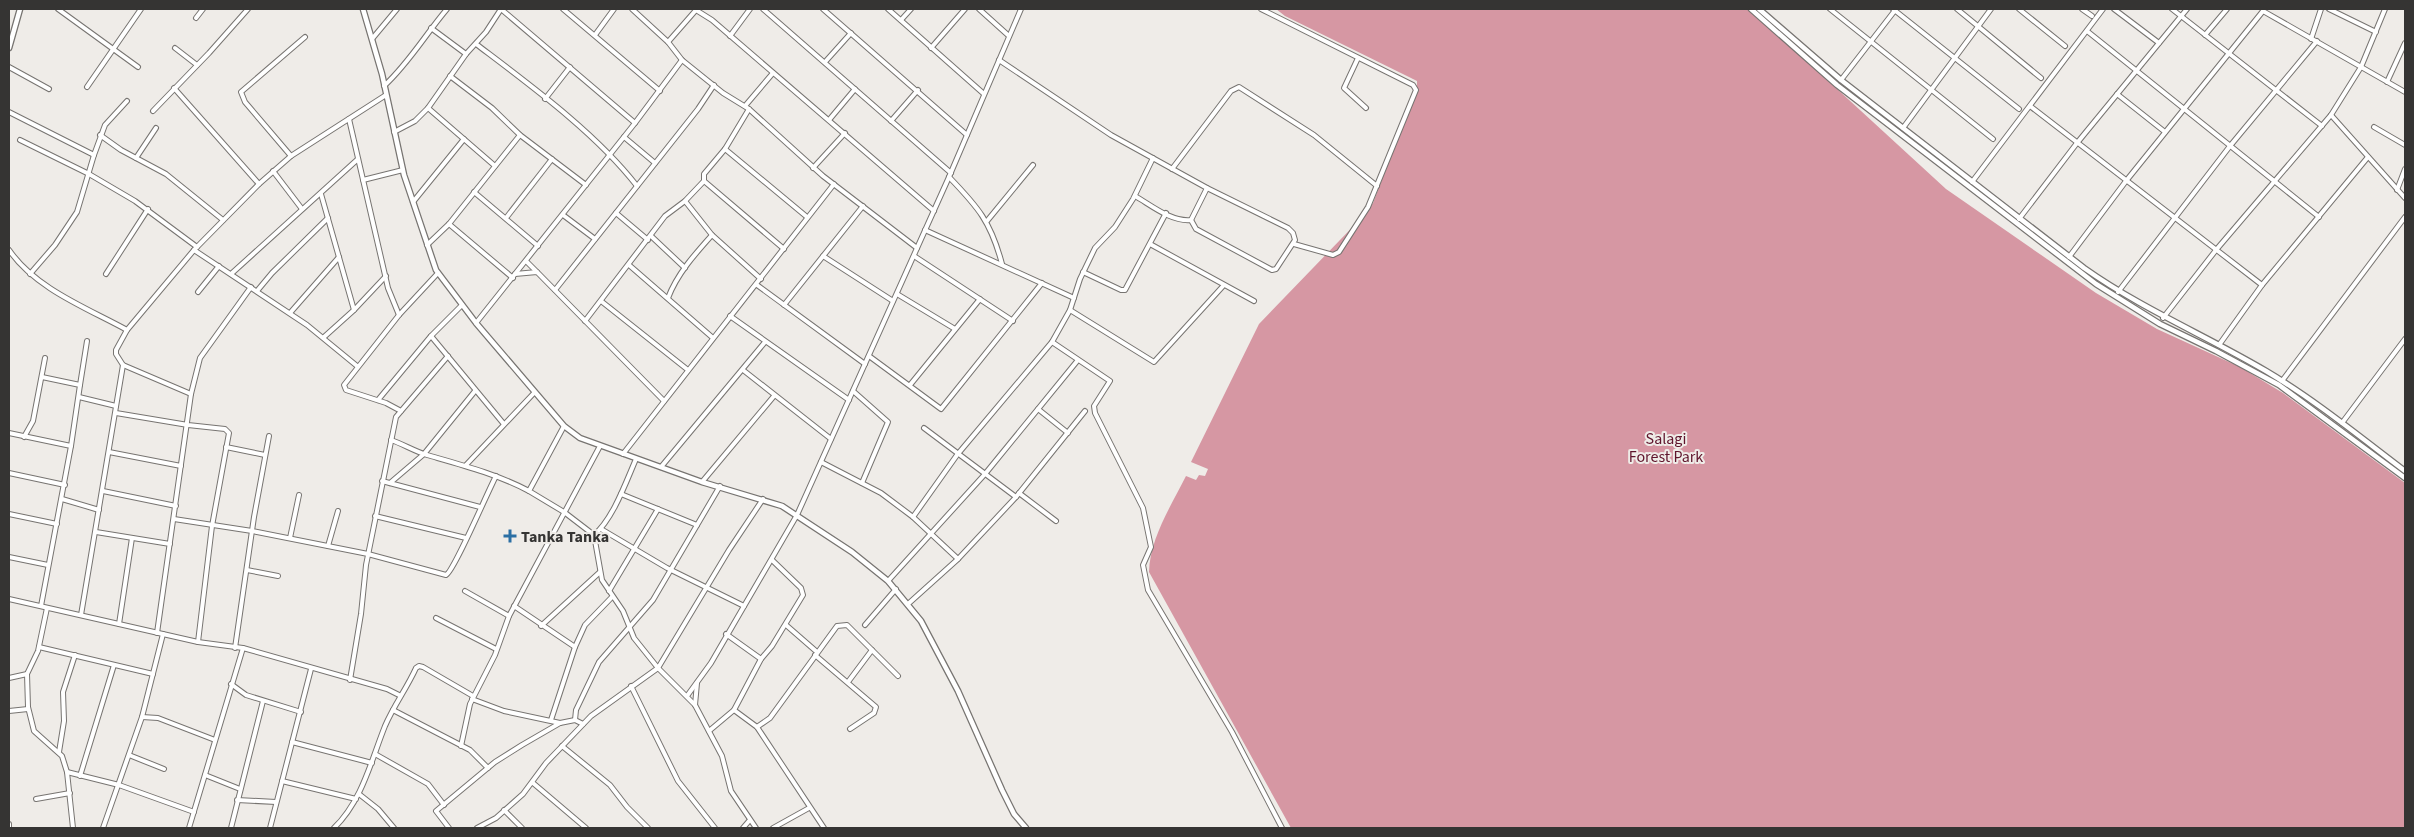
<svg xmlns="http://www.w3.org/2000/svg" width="2414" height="837" font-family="'Source Sans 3',sans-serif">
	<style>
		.forest { fill: #d697a3 }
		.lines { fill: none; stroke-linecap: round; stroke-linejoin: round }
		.minor-casing { stroke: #777471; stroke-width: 6 }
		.tertiary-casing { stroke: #777471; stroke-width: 7 }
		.minor { stroke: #fff; stroke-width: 4 }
		.tertiary { stroke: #fff; stroke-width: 4.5 }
		.poi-dot { fill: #2b6fa4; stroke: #efece8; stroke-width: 2 }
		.labels { text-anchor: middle; stroke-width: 4; stroke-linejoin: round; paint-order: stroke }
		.park-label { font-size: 16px; fill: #5f142c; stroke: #efece8 }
		.poi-label { font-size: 16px; font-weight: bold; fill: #353433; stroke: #efece8; text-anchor: start }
	</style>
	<rect width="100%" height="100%" fill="#efece8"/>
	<!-- forest -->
	<path class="forest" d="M1276 9H1750L1946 189 2096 293 2157 329 2240 367 2283 393 2405 483V828H1291L1149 572C1150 538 1171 506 1186 476L1196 480 1199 475 1205 476 1208 469 1191 462 1259 324 1367 212 1373 203 1417 87V81L1411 78 1285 16Z"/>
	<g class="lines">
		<defs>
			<g id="minor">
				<polyline points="58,9 138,67"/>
				<polyline points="501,9 635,123"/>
				<polyline points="563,9 660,91"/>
				<polyline points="632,9 668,42 682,60 723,93 749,109 823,176 917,248"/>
				<polyline points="763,9 951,173"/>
				<polyline points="823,9 967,135"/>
				<polyline points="888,9 984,94"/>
				<polyline points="979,9 1009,36"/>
				<polyline points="1261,9 1413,85 1416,90 1368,207 1339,252 1333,255 1294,244"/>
				<polyline points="1830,9 1993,139"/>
				<polyline points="1893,9 2019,109"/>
				<polyline points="1957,9 2041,78"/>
				<polyline points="2019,9 2065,46"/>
				<polyline points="2082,9 2092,16"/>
				<polyline points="2114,9 2159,43"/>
				<polyline points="2172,9 2322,126"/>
				<polyline points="2329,9 2376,32"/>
				<polyline points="196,18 203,9"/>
				<polyline points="901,20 911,9"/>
				<polyline points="431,28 466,54"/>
				<polyline points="2087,31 2319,217"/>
				<polyline points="595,35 614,9"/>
				<polyline points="2205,35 2227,9"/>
				<polyline points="730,36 750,9"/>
				<polyline points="372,39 397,9"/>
				<polyline points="2311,39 2321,9"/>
				<polyline points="668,42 696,10 712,20 934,211"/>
				<path d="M476 44C530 85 596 133 637 186"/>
				<polyline points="175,48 197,65"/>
				<polyline points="931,48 965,9"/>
				<polyline points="1358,58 1344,88 1366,108"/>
				<polyline points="999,60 1111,135 1207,188 1288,228 1293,233 1295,240 1276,269 1272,270 1196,229 1191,220"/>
				<polyline points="825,62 851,33"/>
				<polyline points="9,67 49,89"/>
				<polyline points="450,76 492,108 520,135 586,185"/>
				<polyline points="1841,80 1896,9"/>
				<polyline points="2387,82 2405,43"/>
				<path d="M384 86C409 63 425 35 447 9"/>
				<polyline points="87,87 141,9"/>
				<polyline points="174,88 259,184"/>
				<polyline points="2117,94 2165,132"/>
				<polyline points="545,99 570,67"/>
				<polyline points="745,106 773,73"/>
				<polyline points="2030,106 2262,285"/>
				<polyline points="428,108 495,166"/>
				<polyline points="153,111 209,53 248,9"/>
				<polyline points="9,112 94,155 105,125 127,101"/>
				<polyline points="2331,115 2405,198"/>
				<polyline points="349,119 388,288 399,315"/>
				<polyline points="829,120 855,89"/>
				<polyline points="891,121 918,90"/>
				<polyline points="2374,127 2405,145"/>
				<polyline points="1903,128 1991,9"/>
				<polyline points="394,132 415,121 428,108 466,54 486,32 501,9"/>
				<polyline points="100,135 121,150 166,174 223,220"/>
				<polyline points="624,137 655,163"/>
				<polyline points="20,140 89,174 135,201 197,247"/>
				<polyline points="725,149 807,217"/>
				<polyline points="291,156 245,102 241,92 305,37"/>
				<polyline points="136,158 156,128"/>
				<polyline points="813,168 845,133"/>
				<polyline points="1172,169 1231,91 1239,87 1314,135 1377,186"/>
				<polyline points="273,171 302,209"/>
				<path d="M949 177C978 207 991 222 1002 264"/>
				<polyline points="363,180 403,170"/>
				<polyline points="704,181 784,249"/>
				<polyline points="1972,182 2103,9"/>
				<polyline points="2397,190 2405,169"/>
				<polyline points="474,192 538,246"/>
				<polyline points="321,194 354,310"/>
				<path d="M1135 196C1151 205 1171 222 1191 220L1207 188"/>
				<polyline points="685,201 712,235 761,279"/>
				<polyline points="413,202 464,139"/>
				<polyline points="616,213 648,240"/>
				<polyline points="563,215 595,239"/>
				<polyline points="506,218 552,159"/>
				<polyline points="2019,219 2077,143 2187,9"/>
				<polyline points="987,221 1033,165"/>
				<polyline points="449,224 513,278"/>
				<polyline points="925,230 1074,298"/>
				<polyline points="651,236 685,268"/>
				<polyline points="1150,244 1254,301"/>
				<polyline points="427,245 449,224 520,135"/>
				<path d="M9 250C36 289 87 308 127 330"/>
				<polyline points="194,250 307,325 357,366"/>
				<polyline points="823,256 893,301"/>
				<polyline points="914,256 1013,321"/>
				<polyline points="2069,257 2126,181 2263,11 2405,92"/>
				<polyline points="526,261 537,272"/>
				<polyline points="629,265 713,338"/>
				<polyline points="1083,272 1121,290 1125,290 1166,213"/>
				<polyline points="30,274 55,245 77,212 94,155"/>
				<polyline points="106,274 148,209"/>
				<polyline points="231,274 358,159"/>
				<polyline points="515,274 537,272 664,401"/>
				<polyline points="757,285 865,364"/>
				<polyline points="555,290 698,109 714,85"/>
				<polyline points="257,291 272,273 328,218"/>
				<polyline points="198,292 219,266"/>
				<polyline points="2118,292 2230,146 2317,41"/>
				<polyline points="897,294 955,329"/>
				<path d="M668 298C677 274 695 254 712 235"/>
				<polyline points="601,301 688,370"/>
				<polyline points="784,305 863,206"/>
				<polyline points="1070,310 1154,362 1224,285"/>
				<polyline points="290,313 339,257"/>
				<polyline points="730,316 849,400"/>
				<polyline points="2163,318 2216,250 2331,115 2361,67 2385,9"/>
				<polyline points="585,321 665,216 685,201 704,181 704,174 725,149 749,109"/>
				<polyline points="476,323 635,123 682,60"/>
				<polyline points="431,336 503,423"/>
				<polyline points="324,337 354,310 386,276"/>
				<polyline points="1052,342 1110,381 1094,406 1095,413 1143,508 1151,547 1143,565 1148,590 1232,732 1282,828"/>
				<polyline points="2219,345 2262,285 2368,157"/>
				<polyline points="869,356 941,409 1042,283"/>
				<polyline points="743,370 831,439"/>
				<polyline points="42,377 80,385 71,446"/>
				<polyline points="2282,381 2405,217"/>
				<polyline points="80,385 87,341"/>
				<polyline points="910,385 980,299"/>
				<polyline points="853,391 888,422 862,483"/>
				<polyline points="191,394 123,365 116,354 116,350 127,330 194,250 259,184 291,156 386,95"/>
				<polyline points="79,397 116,406"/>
				<polyline points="378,400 431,336 462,305"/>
				<polyline points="1038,409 1068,433"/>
				<polyline points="401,411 386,403 346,390 344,385 399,315 438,273"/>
				<polyline points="116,413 188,425 225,429 229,433 212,526 198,642"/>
				<polyline points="2342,423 2405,339"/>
				<polyline points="564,426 529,491 564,512 594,535 602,580 623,611 634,638 658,668 695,705 722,756 731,791 756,828"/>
				<polyline points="924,428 1016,497"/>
				<polyline points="9,433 71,446 41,606"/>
				<polyline points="24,437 33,421 45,358"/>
				<path d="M391 440C403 444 414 451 427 455 462 465 497 474 529 491"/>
				<polyline points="226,447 265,455"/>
				<polyline points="109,452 181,466"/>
				<polyline points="623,454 834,184"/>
				<polyline points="821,462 881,493 913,517 958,559"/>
				<polyline points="466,465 534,393"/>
				<polyline points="661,467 765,342"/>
				<polyline points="9,473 65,485"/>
				<polyline points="382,481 480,507"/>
				<polyline points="702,482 774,396"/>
				<polyline points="390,483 424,454 475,391"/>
				<polyline points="103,491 176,506"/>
				<polyline points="1019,493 1056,521"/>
				<polyline points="621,494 697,525"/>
				<polyline points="62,499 99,510"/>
				<polyline points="9,514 57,524"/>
				<polyline points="375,516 466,538"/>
				<polyline points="913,517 957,455 1052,342 1070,310 1080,279 1095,248 1115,227 1133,199 1153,158"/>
				<path d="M174 519 252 531 368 554 446 575C454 571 488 491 496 476"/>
				<polyline points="601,529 667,568 744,606"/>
				<polyline points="96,532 170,544"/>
				<path d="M594 535C613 519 626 482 636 459"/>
				<polyline points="290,538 299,495"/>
				<polyline points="328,546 338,511"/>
				<polyline points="9,557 48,565"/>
				<polyline points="247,570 278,576"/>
				<polyline points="888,581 985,474 1078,360"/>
				<polyline points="465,591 509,616"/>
				<polyline points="609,591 658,509"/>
				<polyline points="9,599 198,642 243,648 387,689 399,695"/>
				<polyline points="908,604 958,559 1016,497 1085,411"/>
				<polyline points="514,606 575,647"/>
				<polyline points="81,615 123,365"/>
				<polyline points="436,618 496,649"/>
				<polyline points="119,624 132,538"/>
				<polyline points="786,625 817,652"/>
				<polyline points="865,625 896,589"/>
				<polyline points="541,626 600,572"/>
				<polyline points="157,633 191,394 200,358 251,287"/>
				<polyline points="726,634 761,659"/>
				<polyline points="39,647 153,674"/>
				<polyline points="235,648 254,517 269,436"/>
				<polyline points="815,655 876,707 874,713 850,729"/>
				<polyline points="27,674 28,707 34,731 62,756 67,772 73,828"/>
				<polyline points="9,678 27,674 38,651 47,608"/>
				<polyline points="350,680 361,614 366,565 396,417 448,356"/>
				<polyline points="848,682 872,650"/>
				<polyline points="231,684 246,695 301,712"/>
				<polyline points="631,686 678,781 715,828"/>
				<polyline points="687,696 711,663 797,515 949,177 1021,9"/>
				<polyline points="472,699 504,711 560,723"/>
				<polyline points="695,705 697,683"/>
				<polyline points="393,710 470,750 488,768"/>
				<polyline points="734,710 757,727 824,828"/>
				<polyline points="9,711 28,709"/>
				<polyline points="142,717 158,718 215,740"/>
				<polyline points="551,720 575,647 585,625 612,597"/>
				<polyline points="575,720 576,710 599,662 653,600 720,486"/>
				<polyline points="757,727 770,718 837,626 847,625 898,676"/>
				<polyline points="709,731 734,710 761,659 772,646 803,595 801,588 772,560"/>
				<polyline points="292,742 372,763"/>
				<polyline points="461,746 470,704 495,655 509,616 600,446"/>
				<polyline points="562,746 610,785 627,807 648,828"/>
				<polyline points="59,752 64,721 63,692 75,655"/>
				<polyline points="375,754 428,784 444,805"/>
				<polyline points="129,755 164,769"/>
				<polyline points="67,772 119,785 194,812"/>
				<polyline points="205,775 240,789"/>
				<polyline points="80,776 114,665"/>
				<polyline points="282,781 356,799"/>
				<polyline points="533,783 586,828"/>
				<polyline points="359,794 378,809 394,828"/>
				<polyline points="36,799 70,793"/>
				<polyline points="237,800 276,802"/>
				<polyline points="504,810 522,828"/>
				<polyline points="9,824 9,828"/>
				<polyline points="103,828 142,717 163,634"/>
				<polyline points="189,828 243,648"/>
				<polyline points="231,828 263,701"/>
				<polyline points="270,828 311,669"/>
				<path d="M334 828C362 801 371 761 385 726 394 705 407 688 416 668L419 666 423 667 473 696"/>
				<polyline points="449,828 436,811 495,762 522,745 560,723 575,720 583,724"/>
				<polyline points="477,828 496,818 523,794 546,763 591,716 658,668 729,550 763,499"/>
				<polyline points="743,828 749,821"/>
				<polyline points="773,828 809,808"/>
			</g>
			<g id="tertiary">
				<polyline points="363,9 382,74 404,175 436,270 476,323 564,426 580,438 702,482 782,506 852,552 888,581 921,621 958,691 1002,790 1014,814 1026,828"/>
				<polyline points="1751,9 1837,85 2096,284 2160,324 2216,351 2279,385 2405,478"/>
				<path d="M1759 9 1841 80 2084 268C2142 309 2205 335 2266 371 2315 400 2360 437 2405 471"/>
				<polyline points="9,48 20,9"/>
			</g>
		</defs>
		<!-- minor casing -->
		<use href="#minor" class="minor-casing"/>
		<!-- tertiary casing -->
		<use href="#tertiary" class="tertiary-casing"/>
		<!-- minor -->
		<use href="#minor" class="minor"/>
		<!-- tertiary -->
		<use href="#tertiary" class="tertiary"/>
	</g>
	<!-- markers -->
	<path class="poi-dot" d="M507.5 528.5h5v5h5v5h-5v5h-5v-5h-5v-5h5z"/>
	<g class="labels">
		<!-- park labels -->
		<g class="park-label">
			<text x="1666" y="444">Salagi<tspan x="1666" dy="18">Forest Park</tspan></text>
		</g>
		<!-- poi labels -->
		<g class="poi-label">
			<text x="521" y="542">Tanka Tanka</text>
		</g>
	</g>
	<!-- border -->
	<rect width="2414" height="837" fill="none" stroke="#353433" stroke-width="20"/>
</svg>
